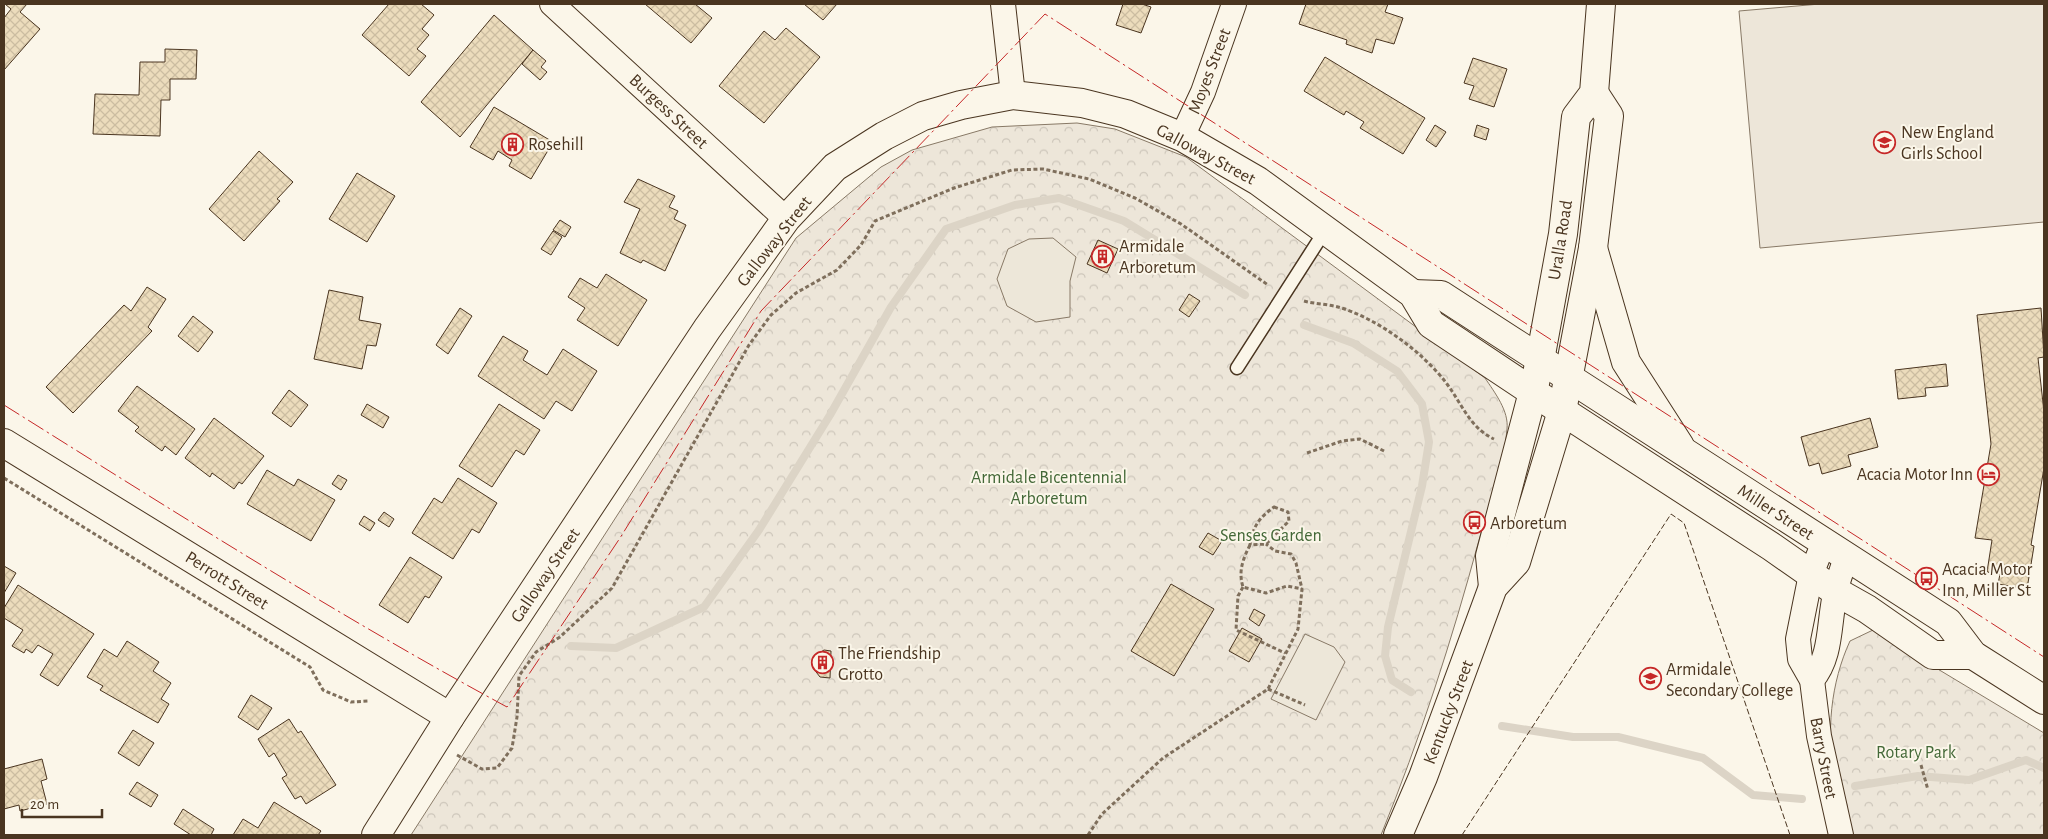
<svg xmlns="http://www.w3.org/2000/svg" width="2048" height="839" font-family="'Alegreya Sans',sans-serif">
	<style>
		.green { fill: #ede6d9; stroke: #887966 }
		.forest { fill: url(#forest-crowns); stroke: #887966 }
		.parking { fill: #ede7d9; stroke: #887966 }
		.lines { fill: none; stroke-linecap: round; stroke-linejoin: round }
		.stream { stroke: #dcd4c6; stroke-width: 8 }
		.building { fill: url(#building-cross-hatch); stroke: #4a3520 }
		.lane-casing { stroke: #4a3520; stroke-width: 15 }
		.street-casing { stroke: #4a3520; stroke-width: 26 }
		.secondary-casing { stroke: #4a3520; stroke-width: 30 }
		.primary-casing { stroke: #4a3520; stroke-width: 30 }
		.path { stroke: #7f6f5c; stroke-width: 3; stroke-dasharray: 4 2.5; stroke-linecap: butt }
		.lane { stroke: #fbf6e9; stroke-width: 12 }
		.street { stroke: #fbf6e9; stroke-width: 24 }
		.secondary { stroke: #fbf6e9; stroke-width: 28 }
		.primary { stroke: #fbf6e9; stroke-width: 28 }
		.fence { stroke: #4a3520; stroke-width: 1; stroke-dasharray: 6 2.5; stroke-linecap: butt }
		.power { stroke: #c62828; stroke-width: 1; stroke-dasharray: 18 4 2.5 4; stroke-linecap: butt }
		.labels { text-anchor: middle; stroke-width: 4; stroke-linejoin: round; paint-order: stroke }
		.street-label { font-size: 18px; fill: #4a3520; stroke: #fbf6e9 }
		.poi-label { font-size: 18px; fill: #4a3520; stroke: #fbf6e9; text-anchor: start }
		.park-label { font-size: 18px; fill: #436837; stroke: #fbf6e9 }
	</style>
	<defs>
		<pattern id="forest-crowns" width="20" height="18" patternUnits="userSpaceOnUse" patternTransform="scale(1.25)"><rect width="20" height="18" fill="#ede6d9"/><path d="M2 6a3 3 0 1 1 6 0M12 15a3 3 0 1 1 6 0" fill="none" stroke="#cdc6ba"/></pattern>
		<pattern id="building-cross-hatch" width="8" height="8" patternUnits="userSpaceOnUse" patternTransform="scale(1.25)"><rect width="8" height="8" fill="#ecdcbc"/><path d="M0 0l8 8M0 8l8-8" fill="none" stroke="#ccbda1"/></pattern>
	</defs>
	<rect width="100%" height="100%" fill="#fbf6e9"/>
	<!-- green -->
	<polygon class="green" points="1820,4 2044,4 2044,222 1760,248 1739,11"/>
	<!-- forest -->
	<g class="forest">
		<path d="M1077 123 1115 129 1186 157 1485 378C1495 393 1509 411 1507 429 1505 462 1488 507 1479 540 1452 640 1420 739 1381 835H411L796 238 881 167 912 150 992 127Z"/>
		<path d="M1873 630 2044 733V835H1852C1847 817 1840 798 1836 780 1825 734 1831 682 1850 641Z"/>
	</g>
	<!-- parking -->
	<g class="parking">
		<polygon points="1053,238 1076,257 1070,281 1070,317 1036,322 1007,306 997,279 1008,249 1029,239"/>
		<polygon points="1305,634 1334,647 1345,662 1316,720 1271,699"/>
	</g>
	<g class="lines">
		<!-- stream -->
		<g class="stream">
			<polyline points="1304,325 1353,343 1397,371 1422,404 1429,442 1422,486 1388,627 1385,656 1392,680 1411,692"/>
			<polyline points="571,646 616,648 704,607 759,530 830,415 891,307 946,229 1015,205 1059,198 1124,221 1245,295"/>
			<polyline points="1502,726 1573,737 1618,737 1703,758 1753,795 1802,799"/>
			<polyline points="1855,786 1918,776 1969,780 2026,760 2044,768"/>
		</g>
	</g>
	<!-- building -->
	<g class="building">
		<polygon points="5,4 27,4 20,12 40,29 4,70 4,18 11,9"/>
		<polygon points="389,4 421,4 434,15 422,29 429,35 417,49 426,56 409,76 362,35"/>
		<polygon points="645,4 695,4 712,18 691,43"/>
		<polygon points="804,4 837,4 823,20"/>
		<polygon points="1123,4 1142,4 1151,7 1141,33 1116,25"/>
		<polygon points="1306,4 1388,4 1385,12 1403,18 1394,44 1376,39 1372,53 1346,44 1347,40 1299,24"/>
		<polygon points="494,15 533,50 460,137 421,102"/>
		<polygon points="786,28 820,57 764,123 719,86 764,31 775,40"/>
		<polygon points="165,49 197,50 196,79 170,79 170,100 161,100 160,136 93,134 95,94 139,95 140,62 165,62"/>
		<polygon points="533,50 546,61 541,67 547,72 540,80 522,64"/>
		<polygon points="1325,57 1425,118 1403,154 1360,128 1364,122 1346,111 1344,115 1304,91"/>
		<polygon points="1473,58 1507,69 1494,107 1469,99 1474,86 1464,83"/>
		<polygon points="494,107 553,142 531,179 509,166 512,160 498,151 493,160 470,147"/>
		<polygon points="1435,125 1446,132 1436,147 1426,140"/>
		<polygon points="1477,125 1489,129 1486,140 1474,136"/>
		<polygon points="259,151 293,182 277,199 280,201 244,241 209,209"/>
		<polygon points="357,173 395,196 367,242 329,219"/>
		<polygon points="638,179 675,196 669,207 678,211 674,219 686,225 665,271 643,260 641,263 620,253 640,209 624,202"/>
		<polygon points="560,220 571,227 565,237 553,230"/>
		<polygon points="553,231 562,237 551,255 541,249"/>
		<polygon points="1098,240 1118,249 1107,273 1087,264"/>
		<polygon points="606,274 647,300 618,346 577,320 585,308 568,297 580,278 597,288"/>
		<polygon points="147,287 166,299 148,327 152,331 73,413 46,387 124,305 131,311"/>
		<polygon points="329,290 363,297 359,320 381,324 376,346 367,345 362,369 314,359"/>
		<polygon points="1189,294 1200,301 1189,317 1179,310"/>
		<polygon points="460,308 472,316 448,354 436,345"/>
		<polygon points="2041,308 2044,357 2038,358 2044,412 2044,468 2031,545 2034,546 2027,589 1998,584 2000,574 1987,572 1992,540 1975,538 1991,444 1977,315"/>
		<polygon points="193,316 213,332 198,352 178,336"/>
		<polygon points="503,336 528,351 523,360 547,375 563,349 597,371 572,411 556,401 544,419 478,376"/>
		<polygon points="1946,364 1948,386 1925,388 1926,396 1898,399 1895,370"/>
		<polygon points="137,386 195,429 176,455 165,446 162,451 135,431 139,427 118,411"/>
		<polygon points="289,390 308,405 291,427 272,413"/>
		<polygon points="367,404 389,417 383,428 361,415"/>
		<polygon points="499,404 540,430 524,455 516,450 492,487 459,466"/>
		<polygon points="214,418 264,456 242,484 239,482 234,489 212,473 210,477 185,458"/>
		<polygon points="1870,418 1878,447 1848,455 1851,466 1822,474 1819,463 1809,466 1801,437"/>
		<polygon points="267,470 294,486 298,479 335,500 311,541 247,504"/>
		<polygon points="338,475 347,480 341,490 332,484"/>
		<polygon points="458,478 497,503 479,533 472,529 453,559 412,533 434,498 442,503"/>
		<polygon points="384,512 394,519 389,527 378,520"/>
		<polygon points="364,516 375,523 370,531 359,524"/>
		<polygon points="1208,533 1222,541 1213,555 1199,547"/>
		<polygon points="410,557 442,577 429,598 425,596 408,623 379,605"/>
		<polygon points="4,566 16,573 4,593"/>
		<polygon points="1171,584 1214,609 1174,676 1131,651"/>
		<polygon points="18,585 94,634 58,686 40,675 53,654 38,645 32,653 26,649 24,653 12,646 23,630 4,618 4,608"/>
		<polygon points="1254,609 1265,615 1259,626 1249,619"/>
		<polygon points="1242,628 1262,639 1249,662 1229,651"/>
		<polygon points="127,641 159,662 153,671 171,683 161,699 169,704 158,723 100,690 103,686 87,677 104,649 117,657"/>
		<polygon points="824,650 831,651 830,678 820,677 813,668 813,657"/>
		<polygon points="251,695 272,708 258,730 238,717"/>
		<polygon points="289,719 298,733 301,731 336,785 306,804 301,796 295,799 282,778 287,775 274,753 269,757 258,739"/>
		<polygon points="133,730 154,743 139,766 118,753"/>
		<polygon points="42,759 47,779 41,781 47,804 20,811 19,805 4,809 4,769"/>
		<polygon points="137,782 158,795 151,807 129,794"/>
		<polygon points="274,802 321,831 318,835 233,835 243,819 258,828"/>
		<polygon points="183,809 214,829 211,835 191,835 174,824"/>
	</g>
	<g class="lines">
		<defs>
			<polyline id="lane" points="1237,368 1326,229"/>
			<g id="street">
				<polyline points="552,4 786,219"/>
				<polyline points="1003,4 1013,95"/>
				<polyline points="1182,137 1203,92 1234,4"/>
				<polyline points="1824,542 1811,574 1798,639 1800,659 1812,680 1819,736 1841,835"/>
				<path d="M1812 680C1833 655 1828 621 1836 590 1838 579 1843 568 1846 557"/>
			</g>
			<g id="secondary">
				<polyline points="1593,248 1626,362 1680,446"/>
				<polyline points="1413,294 1441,295 1512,341 1948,622 1973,655 2044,700"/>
				<polyline points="4,443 450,717"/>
				<polyline points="376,835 450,717 707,329 786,219 835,167 884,136 923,116 961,105 1013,95 1082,103 1126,114 1182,137 1258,181 1413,294 1431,324 1533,392 1772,547 1835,591 1867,609 1933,655 1973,655"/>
			</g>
			<g id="primary">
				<polyline points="1493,587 1490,556 1533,392 1540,360 1563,234 1576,117 1594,93 1601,4"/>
				<polyline points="1398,835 1423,777 1493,587 1516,562 1562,411 1593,248 1609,116 1594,93"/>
			</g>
		</defs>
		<!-- lane casing -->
		<use href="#lane" class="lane-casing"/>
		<!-- street casing -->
		<use href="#street" class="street-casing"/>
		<!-- secondary casing -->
		<use href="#secondary" class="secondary-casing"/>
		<!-- primary casing -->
		<use href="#primary" class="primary-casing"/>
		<!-- path -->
		<g class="path">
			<path d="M1304 301C1315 304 1327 304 1338 307 1377 318 1423 352 1447 384 1462 404 1470 428 1494 439"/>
			<polyline points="1307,453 1342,441 1360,439 1386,452"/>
			<polyline points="4,478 310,667 323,690 351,702 369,701"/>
			<path d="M1274 507 1288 512 1289 521 1266 544 1250 545C1253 526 1259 518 1274 507Z"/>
			<path d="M1250 545C1243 559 1238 571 1243 587L1266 593 1287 586 1302 589"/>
			<polyline points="1243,587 1238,596 1236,630 1285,653"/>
			<polyline points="1268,689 1305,705"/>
			<polyline points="457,755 482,769 497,768 512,748 517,717 519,676 536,652 560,637 612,588 749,345 771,315 796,293 837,270 861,245 875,221 954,188 1012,170 1043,169 1089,179 1135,198 1181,224 1268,285"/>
			<polyline points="1921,765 1928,790"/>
			<polyline points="1088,835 1102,814 1163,758 1268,689 1298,629 1302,589 1296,563 1291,554 1275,551 1266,544"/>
		</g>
		<!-- lane -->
		<use href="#lane" class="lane"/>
		<!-- street -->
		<use href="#street" class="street"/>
		<!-- secondary -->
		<use href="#secondary" class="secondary"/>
		<!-- primary -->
		<use href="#primary" class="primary"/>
		<!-- fence -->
		<polyline class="fence" points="1462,835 1671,514 1684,523 1790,835"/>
		<!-- power -->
		<path class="power" d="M4 405C170 509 335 614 507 707L620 538 761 311 1045 14 2044 657"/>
	</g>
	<!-- icons -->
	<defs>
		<symbol id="school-ring" viewBox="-11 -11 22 22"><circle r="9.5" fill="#fbf6e9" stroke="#c62828" stroke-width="1.5"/><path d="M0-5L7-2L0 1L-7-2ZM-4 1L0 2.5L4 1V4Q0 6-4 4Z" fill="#c62828"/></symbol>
		<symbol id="building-ring" viewBox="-11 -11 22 22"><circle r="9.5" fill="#fbf6e9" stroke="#c62828" stroke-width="1.5"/><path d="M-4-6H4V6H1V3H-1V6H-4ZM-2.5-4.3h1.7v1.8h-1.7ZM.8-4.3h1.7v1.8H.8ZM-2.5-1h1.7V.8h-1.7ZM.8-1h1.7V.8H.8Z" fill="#c62828"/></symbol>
		<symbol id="hotel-ring" viewBox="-11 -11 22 22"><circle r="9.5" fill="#fbf6e9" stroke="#c62828" stroke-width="1.5"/><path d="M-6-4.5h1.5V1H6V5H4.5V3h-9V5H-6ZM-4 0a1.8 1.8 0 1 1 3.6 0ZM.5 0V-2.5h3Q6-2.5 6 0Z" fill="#c62828"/></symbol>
		<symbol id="bus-ring" viewBox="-11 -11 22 22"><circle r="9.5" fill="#fbf6e9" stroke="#c62828" stroke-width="1.5"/><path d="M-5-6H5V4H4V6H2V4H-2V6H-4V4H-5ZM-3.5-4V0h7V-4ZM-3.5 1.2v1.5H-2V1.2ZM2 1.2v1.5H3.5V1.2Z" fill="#c62828"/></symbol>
	</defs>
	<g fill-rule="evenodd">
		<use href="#school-ring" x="1872" y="130" width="25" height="25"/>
		<use href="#building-ring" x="500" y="132" width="25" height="25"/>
		<use href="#building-ring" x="1090" y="244" width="25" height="25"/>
		<use href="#hotel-ring" x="1976" y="462" width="25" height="25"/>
		<use href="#bus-ring" x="1462" y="510" width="25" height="25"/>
		<use href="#bus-ring" x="1914" y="566" width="25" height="25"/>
		<use href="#building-ring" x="810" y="650" width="25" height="25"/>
		<use href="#school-ring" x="1638" y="666" width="25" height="25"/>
	</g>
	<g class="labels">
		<!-- street labels -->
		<g class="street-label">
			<text transform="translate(1209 71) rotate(-69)" y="6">Moyes Street</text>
			<text transform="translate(669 111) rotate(43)" y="6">Burgess Street</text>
			<text transform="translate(1206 154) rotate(28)" y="6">Galloway Street</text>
			<text transform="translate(1560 240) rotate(-81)" y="6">Uralla Road</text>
			<text transform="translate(774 241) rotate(-52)" y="6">Galloway Street</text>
			<text transform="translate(1776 512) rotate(33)" y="6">Miller Street</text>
			<text transform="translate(545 575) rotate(-56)" y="6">Galloway Street</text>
			<text transform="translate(227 580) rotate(32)" y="6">Perrott Street</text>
			<text transform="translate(1448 712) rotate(-69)" y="6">Kentucky Street</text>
			<text transform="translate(1824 758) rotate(79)" y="6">Barry Street</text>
		</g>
		<!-- poi labels -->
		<g class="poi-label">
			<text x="1901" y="138">New England<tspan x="1901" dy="21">Girls School</tspan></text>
			<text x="528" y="150">Rosehill</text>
			<text x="1119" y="252">Armidale<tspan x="1119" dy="21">Arboretum</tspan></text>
			<text x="1973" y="480" text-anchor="end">Acacia Motor Inn</text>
			<text x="1490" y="529">Arboretum</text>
			<text x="1942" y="575">Acacia Motor<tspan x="1942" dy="21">Inn, Miller St</tspan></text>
			<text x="838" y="659">The Friendship<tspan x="838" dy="21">Grotto</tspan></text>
			<text x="1666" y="675">Armidale<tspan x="1666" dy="21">Secondary College</tspan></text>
		</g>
		<!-- park labels -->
		<g class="park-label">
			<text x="1049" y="483">Armidale Bicentennial<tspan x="1049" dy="21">Arboretum</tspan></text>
			<text x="1271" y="541">Senses Garden</text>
			<text x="1916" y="758">Rotary Park</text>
		</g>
	</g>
	<!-- border -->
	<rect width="2048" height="839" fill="none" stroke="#4a3520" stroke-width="10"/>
	<!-- scale -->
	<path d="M22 809v8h80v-8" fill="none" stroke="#4a3520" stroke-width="2.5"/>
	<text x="30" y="809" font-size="15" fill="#4a3520" stroke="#fbf6e9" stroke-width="4" paint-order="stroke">20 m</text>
</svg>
